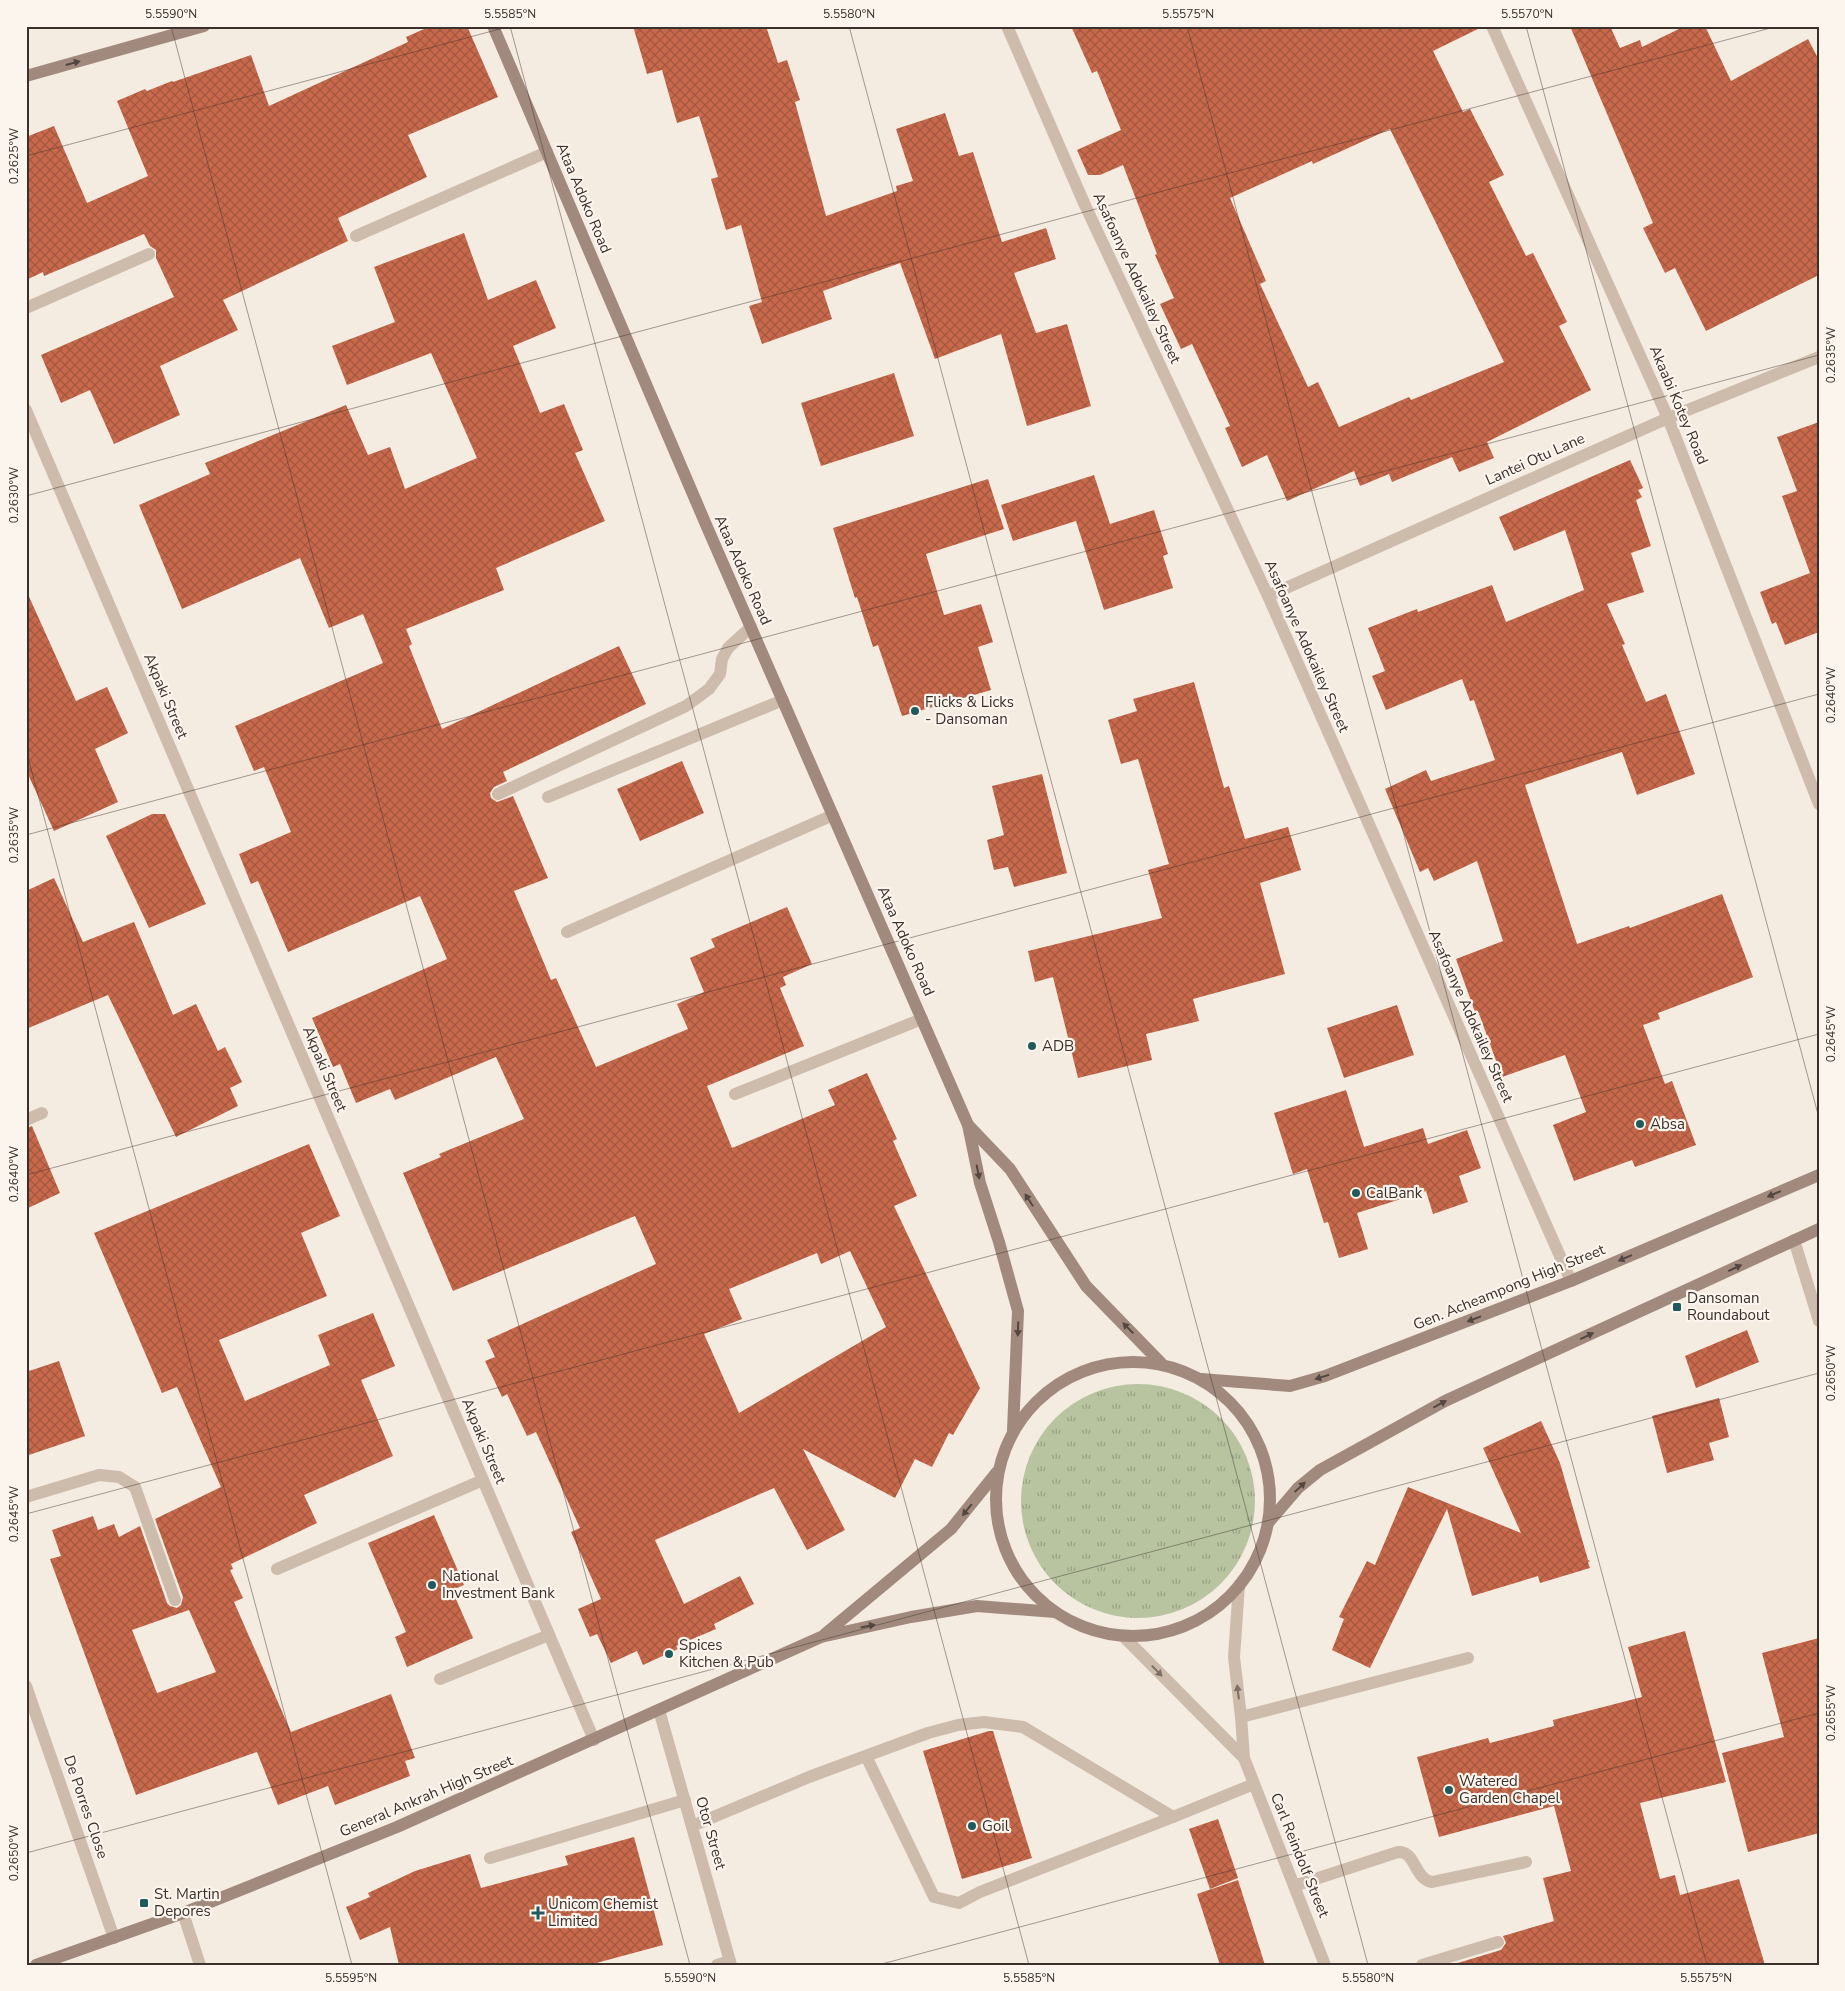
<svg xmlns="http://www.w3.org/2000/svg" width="1845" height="1991" font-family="'Nunito Sans',sans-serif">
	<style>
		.grass { fill: url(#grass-tufts) }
		.building { fill: url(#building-cross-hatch); fill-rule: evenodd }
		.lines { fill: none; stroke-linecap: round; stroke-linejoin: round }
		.lane { stroke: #cdbbac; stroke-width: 12 }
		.street { stroke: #cdbbac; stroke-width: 12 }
		.secondary { stroke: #a18a7d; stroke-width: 12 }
		.oneway { fill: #544640 }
		.oneway2 { fill: #7d6f65 }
		.ticks { fill: none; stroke: #3b302b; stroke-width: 1; stroke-opacity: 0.45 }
		.poi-dot { fill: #1f5a5e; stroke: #fbf5ee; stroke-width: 2 }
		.labels { text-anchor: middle; stroke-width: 4.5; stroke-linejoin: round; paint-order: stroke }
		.street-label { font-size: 15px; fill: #3b302b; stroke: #fbf5ee }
		.poi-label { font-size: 15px; fill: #3b302b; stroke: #fbf5ee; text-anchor: start }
		.neatline { fill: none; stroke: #3b302b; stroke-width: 2 }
		.ticks-label { font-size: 12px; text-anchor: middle; fill: #3b302b }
	</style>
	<defs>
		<pattern id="grass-tufts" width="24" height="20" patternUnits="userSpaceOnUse" patternTransform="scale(1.25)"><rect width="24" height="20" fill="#b8c4a0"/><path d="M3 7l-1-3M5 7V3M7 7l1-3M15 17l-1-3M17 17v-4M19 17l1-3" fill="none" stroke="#97a083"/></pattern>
		<pattern id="building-cross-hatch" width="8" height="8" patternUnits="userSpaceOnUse" patternTransform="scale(1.25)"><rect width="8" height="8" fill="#c8694b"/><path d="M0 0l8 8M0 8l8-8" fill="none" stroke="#a4573f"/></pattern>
	</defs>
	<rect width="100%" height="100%" fill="#f4ebe1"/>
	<!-- grass -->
	<circle class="grass" cx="1138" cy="1501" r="117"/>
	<!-- building -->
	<g class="building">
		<polygon points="431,26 467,26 498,97 408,135 427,177 338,218 348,241 223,300 238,330 160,366 180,415 114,444 90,390 61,403 41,355 174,297 156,258 156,250 150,246 144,234 44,276 43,272 26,280 26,137 54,126 87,203 148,176 117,101 145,89 147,91 172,81 173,82 251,55 269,106 408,42 406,37"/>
		<polygon points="633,26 766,26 778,63 787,60 800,100 795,102 826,216 897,191 896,186 913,181 896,129 945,113 959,156 973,152 1002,242 1046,228 1056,259 1014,273 1036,333 1067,324 1091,406 1027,426 1001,334 935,359 900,263 823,291 832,319 762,344 749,306 762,302 741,225 726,230 711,179 718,177 699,116 677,123 662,70 647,74"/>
		<path d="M1071 26H1484L1433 51 1463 112 1470 109 1504 175 1489 182 1526 256 1533 253 1567 322 1559 326 1591 390 1487 442 1494 458 1459 472 1452 457 1392 482 1389 474 1360 486 1354 471 1287 501 1267 455 1242 467 1225 428 1230 426 1192 344 1181 349 1160 304 1174 298 1155 255 1157 254 1123 165 1100 175H1088L1077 150 1121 130 1097 71 1092 73ZM1390 129 1504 362 1411 400 1409 397 1339 427 1318 382 1308 387 1260 284 1266 281 1230 198 1312 161 1313 164Z"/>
		<polygon points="1570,26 1610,26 1620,48 1640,40 1642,47 1685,26 1705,26 1731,81 1808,39 1819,60 1819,275 1706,331 1675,268 1665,273 1643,228 1653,223"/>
		<path d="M464 233 488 300 536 280 556 328 513 346 540 413 564 404 583 450 575 453 605 521 496 568 504 590 406 629 412 644 409 646 442 729 619 646 646 704 503 772 507 781 494 787 490 793 491 798 497 802 513 796 548 878 514 891 551 980 556 978 596 1067 688 1029 677 1004 704 992 690 958 715 947 711 939 787 907 812 964 783 977 786 985 780 988 804 1046 707 1086 732 1148 835 1105 828 1090 867 1073 897 1139 893 1141 917 1196 894 1206 980 1388 953 1435 949 1433 932 1467 915 1459 895 1498 803 1449 845 1530 807 1550 774 1488 655 1540 684 1604 740 1576 754 1604 714 1624 716 1629 676 1646 678 1649 643 1665 637 1651 611 1663 597 1634 590 1637 578 1609 601 1599 571 1532 580 1528 536 1432 527 1436 507 1394 502 1397 485 1361 495 1357 487 1340 656 1264 635 1216 453 1291 403 1173 441 1157 439 1154 524 1119 496 1057 395 1100 390 1089 356 1103 340 1064 333 1067 312 1018 447 959 420 896 288 952 258 881 251 884 239 854 291 832 264 767 254 771 235 726 383 663 363 614 329 628 300 558 182 609 139 505 210 474 205 463 346 405 368 455 390 447 405 489 477 458 431 353 347 385 332 346 395 322 374 267ZM850 1251 886 1327 739 1413 704 1334 742 1319 729 1289 817 1253 821 1264Z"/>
		<polygon points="894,373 914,436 821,466 801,403"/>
		<polygon points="1819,422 1819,632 1785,645 1776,622 1772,624 1760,592 1810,573 1782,496 1797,491 1777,437"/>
		<polygon points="1630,460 1643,488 1638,490 1642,497 1636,500 1651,546 1631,553 1644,592 1607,604 1625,644 1622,645 1646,702 1666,694 1695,774 1637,795 1622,752 1525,785 1577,944 1629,926 1630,928 1722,894 1753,977 1658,1013 1660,1019 1643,1025 1665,1084 1672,1081 1696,1145 1635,1167 1632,1160 1574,1181 1553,1125 1586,1112 1565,1055 1502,1077 1478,1011 1475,1012 1456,959 1503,941 1477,861 1434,881 1428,868 1420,872 1385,789 1426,770 1431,781 1495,760 1474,700 1470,701 1462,679 1386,710 1372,676 1385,671 1368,628 1417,609 1418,612 1492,585 1506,622 1584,590 1565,530 1514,551 1499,517"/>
		<polygon points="1094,475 1110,524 1154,510 1168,554 1163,556 1173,588 1104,610 1076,521 1013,541 1001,505"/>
		<polygon points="988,479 1004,529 926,554 944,615 981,604 993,642 978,647 991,690 902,716 878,645 873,647 857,597 855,598 833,528"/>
		<polygon points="26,590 76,701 107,687 128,733 95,749 118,802 54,831 26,770"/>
		<polygon points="1194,682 1224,788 1229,786 1245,839 1288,827 1301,870 1260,883 1285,974 1193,999 1199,1021 1146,1034 1152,1060 1078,1078 1053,977 1035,982 1028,951 1162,918 1148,870 1169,864 1138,759 1121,764 1108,720 1137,711 1133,699"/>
		<polygon points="682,761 704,813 640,841 617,789"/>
		<polygon points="1042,774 1067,873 1014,887 1008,867 994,870 987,840 1004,835 992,786"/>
		<polygon points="152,814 165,814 206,904 149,928 106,836"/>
		<polygon points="54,878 83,942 134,922 173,1015 196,1004 218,1051 225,1047 242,1082 230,1088 238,1106 176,1137 108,995 26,1029 26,891"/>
		<polygon points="1397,1005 1414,1055 1344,1078 1327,1028"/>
		<polygon points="1346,1090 1364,1147 1423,1128 1428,1144 1467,1130 1481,1168 1459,1176 1468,1202 1433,1214 1426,1191 1357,1213 1368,1249 1339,1258 1328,1222 1324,1223 1307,1169 1293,1174 1274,1113"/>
		<polygon points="32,1126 60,1193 26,1209 26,1128"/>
		<path d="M309 1144 340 1216 301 1233 327 1296 219 1340 245 1401 330 1365 318 1335 373 1313 395 1366 361 1380 393 1456 304 1495 317 1523 231 1564 233 1569 230 1570 243 1598 234 1602 291 1732 391 1694 415 1758 405 1761 410 1776 335 1805 328 1786 278 1805 257 1752 136 1795 50 1559 61 1556 52 1530 93 1516 98 1530 114 1524 119 1537 140 1526 167 1603 170 1606 177 1608 181 1605 183 1597 155 1519 221 1487 177 1387 162 1393 94 1233ZM189 1610 216 1672 157 1693 132 1630Z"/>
		<polygon points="1747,1330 1759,1362 1696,1388 1685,1356"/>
		<polygon points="59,1361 85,1436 26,1456 26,1372"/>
		<polygon points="1719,1398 1729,1437 1709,1443 1714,1460 1667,1473 1652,1416"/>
		<polygon points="1541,1421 1560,1463 1588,1560 1590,1561 1588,1562 1590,1568 1540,1583 1538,1576 1472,1596 1447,1509 1370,1668 1332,1650 1344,1619 1339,1617 1367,1561 1375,1565 1408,1487 1521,1533 1483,1448"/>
		<polygon points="434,1515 464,1585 452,1590 473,1638 407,1667 395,1637 406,1632 368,1543"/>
		<polygon points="1685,1631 1726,1782 1640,1803 1660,1879 1675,1875 1680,1895 1739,1879 1765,1965 1451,1965 1501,1950 1506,1943 1503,1936 1554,1921 1543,1878 1571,1871 1554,1806 1439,1837 1417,1757 1488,1738 1490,1743 1554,1726 1553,1720 1642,1697 1628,1647"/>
		<polygon points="1819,1638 1819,1833 1748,1852 1722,1753 1784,1737 1762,1653"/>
		<polygon points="989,1731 993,1731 1032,1858 962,1879 923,1751"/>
		<polygon points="1218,1819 1238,1878 1210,1889 1189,1829"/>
		<polygon points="634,1837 663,1945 589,1965 399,1965 390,1927 360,1940 346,1907 370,1897 368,1893 415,1871 470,1854 481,1888 568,1865 565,1856"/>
		<polygon points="1238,1880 1265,1965 1220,1965 1197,1894"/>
	</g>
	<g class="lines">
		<!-- lane -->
		<g class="lane">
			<polyline points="356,236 547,152"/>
			<polyline points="26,308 149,254"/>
			<polyline points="498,794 686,706 709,689 720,674 722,659 728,648 751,627"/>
			<polyline points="548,797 783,700"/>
			<polyline points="567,932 833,815"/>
			<polyline points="735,1094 922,1019"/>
			<polyline points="26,1120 42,1113"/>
			<polyline points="26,1497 99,1475 119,1477 135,1487 175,1600"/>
			<polyline points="277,1569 483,1480"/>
			<polyline points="440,1679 549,1635"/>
			<polyline points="1241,1717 1468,1658"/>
			<polyline points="866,1756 934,1897 959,1903 980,1892 1173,1817"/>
			<polyline points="692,1826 809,1777 928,1733 958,1725 984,1722 1023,1727 1173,1817 1254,1784"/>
			<polyline points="490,1858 685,1800"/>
			<path d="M1294 1886 1398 1852C1416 1851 1414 1879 1432 1882L1526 1862"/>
			<polyline points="717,1965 730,1961"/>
			<polyline points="1422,1965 1498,1942"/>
		</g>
		<!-- street -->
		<g class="street">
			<polyline points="1007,26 1084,203 1268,596 1571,1281"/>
			<polyline points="1492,26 1668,418 1819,804"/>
			<polyline points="26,410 594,1740"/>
			<polyline points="1268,596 1668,418 1819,357"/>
			<polyline points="1794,1240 1819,1321"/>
			<polyline points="1239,1585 1234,1657 1241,1717 1244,1758 1325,1965"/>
			<polyline points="1123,1636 1244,1758"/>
			<polyline points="26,1686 114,1938"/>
			<polyline points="659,1710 731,1965"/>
			<polyline points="183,1913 200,1965"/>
		</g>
		<!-- secondary -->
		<g class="secondary">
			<polyline points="493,26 707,527 968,1125 980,1183 999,1242 1018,1311 1013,1430"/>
			<polyline points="26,76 204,26"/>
			<polyline points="968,1125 1010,1169 1086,1286 1161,1363"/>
			<circle cx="1133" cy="1499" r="137"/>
			<polyline points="1201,1379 1290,1386 1325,1376 1571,1281 1819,1175"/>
			<polyline points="1268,1523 1298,1488 1320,1470 1445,1401 1819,1229"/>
			<polyline points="825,1634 951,1529 997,1472"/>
			<polyline points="36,1965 183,1913 397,1827 821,1637 911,1617 977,1606 1055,1612"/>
		</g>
	</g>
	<!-- one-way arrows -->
	<defs><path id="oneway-solid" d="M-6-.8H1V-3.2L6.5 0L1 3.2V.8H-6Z" transform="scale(1.25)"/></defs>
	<g class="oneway">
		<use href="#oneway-solid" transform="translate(73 63) rotate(-15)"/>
		<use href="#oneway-solid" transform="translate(978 1172) rotate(79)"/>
		<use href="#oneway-solid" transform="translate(1774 1194) rotate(157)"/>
		<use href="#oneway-solid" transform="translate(1029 1200) rotate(-123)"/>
		<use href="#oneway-solid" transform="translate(1625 1258) rotate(157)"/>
		<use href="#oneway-solid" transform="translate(1735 1268) rotate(-25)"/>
		<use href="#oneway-solid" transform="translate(1474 1319) rotate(159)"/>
		<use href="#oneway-solid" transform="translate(1128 1328) rotate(-135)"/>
		<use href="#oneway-solid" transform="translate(1018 1329) rotate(92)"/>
		<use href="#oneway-solid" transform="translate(1587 1336) rotate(-25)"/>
		<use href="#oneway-solid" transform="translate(1322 1377) rotate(163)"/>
		<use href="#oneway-solid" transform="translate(1440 1404) rotate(-28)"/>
		<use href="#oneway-solid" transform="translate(1300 1487) rotate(-43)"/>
		<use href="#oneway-solid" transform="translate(967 1510) rotate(129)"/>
		<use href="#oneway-solid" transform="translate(868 1626) rotate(-11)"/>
	</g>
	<g class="oneway2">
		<use href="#oneway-solid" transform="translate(1157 1671) rotate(46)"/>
		<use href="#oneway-solid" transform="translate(1238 1692) rotate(-97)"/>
	</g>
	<!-- ticks -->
	<path class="ticks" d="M171 26 690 1965M510 26 1029 1965M849 26 1368 1965M1187 26 1707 1965M1526 26 1819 1118M26 156 511 26M26 496 1778 26M26 750 352 1965M26 835 1819 355M26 1175 1819 694M26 1514 1819 1034M26 1853 1819 1373M878 1965 1819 1713"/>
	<!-- markers -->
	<g class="poi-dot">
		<circle cx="915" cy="711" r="5"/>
		<circle cx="1032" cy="1046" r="5"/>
		<circle cx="1640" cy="1124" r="5"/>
		<circle cx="1356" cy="1193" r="5"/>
		<rect x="1672" y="1302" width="10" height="10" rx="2.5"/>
		<circle cx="432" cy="1585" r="5"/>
		<circle cx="669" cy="1654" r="5"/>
		<circle cx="1449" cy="1790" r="5"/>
		<circle cx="972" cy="1826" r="5"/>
		<rect x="139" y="1898" width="10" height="10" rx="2.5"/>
		<path d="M535.5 1905.5h5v5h5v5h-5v5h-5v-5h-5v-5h5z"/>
	</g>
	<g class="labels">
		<!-- street labels -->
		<g class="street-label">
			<text transform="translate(584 198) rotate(67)" y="5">Ataa Adoko Road</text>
			<text transform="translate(1137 278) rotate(65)" y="5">Asafoanye Adokailey Street</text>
			<text transform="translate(1679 405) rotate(67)" y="5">Akaabi Kotey Road</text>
			<text transform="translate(1535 459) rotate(-24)" y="5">Lantei Otu Lane</text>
			<text transform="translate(743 570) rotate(66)" y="5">Ataa Adoko Road</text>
			<text transform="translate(1307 646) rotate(66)" y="5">Asafoanye Adokailey Street</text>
			<text transform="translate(166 696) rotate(67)" y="5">Akpaki Street</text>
			<text transform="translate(906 941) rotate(66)" y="5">Ataa Adoko Road</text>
			<text transform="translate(1471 1016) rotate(66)" y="5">Asafoanye Adokailey Street</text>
			<text transform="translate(325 1069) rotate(67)" y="5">Akpaki Street</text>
			<text transform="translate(1509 1287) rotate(-22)" y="5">Gen. Acheampong High Street</text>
			<text transform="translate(484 1441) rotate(67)" y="5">Akpaki Street</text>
			<text transform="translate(426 1796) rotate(-23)" y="5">General Ankrah High Street</text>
			<text transform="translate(86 1807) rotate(71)" y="5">De Porres Close</text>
			<text transform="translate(711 1833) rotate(74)" y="5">Otor Street</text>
			<text transform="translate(1300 1855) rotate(68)" y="5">Carl Reindolf Street</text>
		</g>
		<!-- poi labels -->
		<g class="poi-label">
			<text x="925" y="707">Flicks &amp; Licks<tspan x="925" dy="17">- Dansoman</tspan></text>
			<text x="1042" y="1051">ADB</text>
			<text x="1650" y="1129">Absa</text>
			<text x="1366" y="1198">CalBank</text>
			<text x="1687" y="1303">Dansoman<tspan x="1687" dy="17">Roundabout</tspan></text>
			<text x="442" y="1581">National<tspan x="442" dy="17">Investment Bank</tspan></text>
			<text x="679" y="1650">Spices<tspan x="679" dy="17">Kitchen &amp; Pub</tspan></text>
			<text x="1459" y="1786">Watered<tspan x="1459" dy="17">Garden Chapel</tspan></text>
			<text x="982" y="1831">Goil</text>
			<text x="154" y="1899">St. Martin<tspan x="154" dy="17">Depores</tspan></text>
			<text x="548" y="1909">Unicom Chemist<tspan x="548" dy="17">Limited</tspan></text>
		</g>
	</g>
	<!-- border -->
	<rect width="1845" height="1991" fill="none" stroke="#fbf5ee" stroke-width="55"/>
	<rect x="28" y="28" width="1790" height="1936" class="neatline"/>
	<g class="ticks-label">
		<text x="171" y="18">5.5590°N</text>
		<text x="510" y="18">5.5585°N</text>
		<text x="849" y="18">5.5580°N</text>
		<text x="1188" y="18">5.5575°N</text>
		<text x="1527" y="18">5.5570°N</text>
		<text transform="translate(14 156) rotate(-90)" y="4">0.2625°W</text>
		<text transform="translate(1831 355) rotate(-90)" y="4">0.2635°W</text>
		<text transform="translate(14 495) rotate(-90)" y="4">0.2630°W</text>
		<text transform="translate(1831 695) rotate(-90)" y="4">0.2640°W</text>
		<text transform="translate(14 835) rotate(-90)" y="4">0.2635°W</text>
		<text transform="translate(1831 1034) rotate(-90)" y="4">0.2645°W</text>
		<text transform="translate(14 1174) rotate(-90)" y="4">0.2640°W</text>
		<text transform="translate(1831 1373) rotate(-90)" y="4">0.2650°W</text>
		<text transform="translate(14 1514) rotate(-90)" y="4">0.2645°W</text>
		<text transform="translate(1831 1713) rotate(-90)" y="4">0.2655°W</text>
		<text transform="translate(14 1853) rotate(-90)" y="4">0.2650°W</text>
		<text x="351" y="1982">5.5595°N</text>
		<text x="690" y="1982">5.5590°N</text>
		<text x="1029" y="1982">5.5585°N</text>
		<text x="1368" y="1982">5.5580°N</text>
		<text x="1706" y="1982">5.5575°N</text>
	</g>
</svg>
